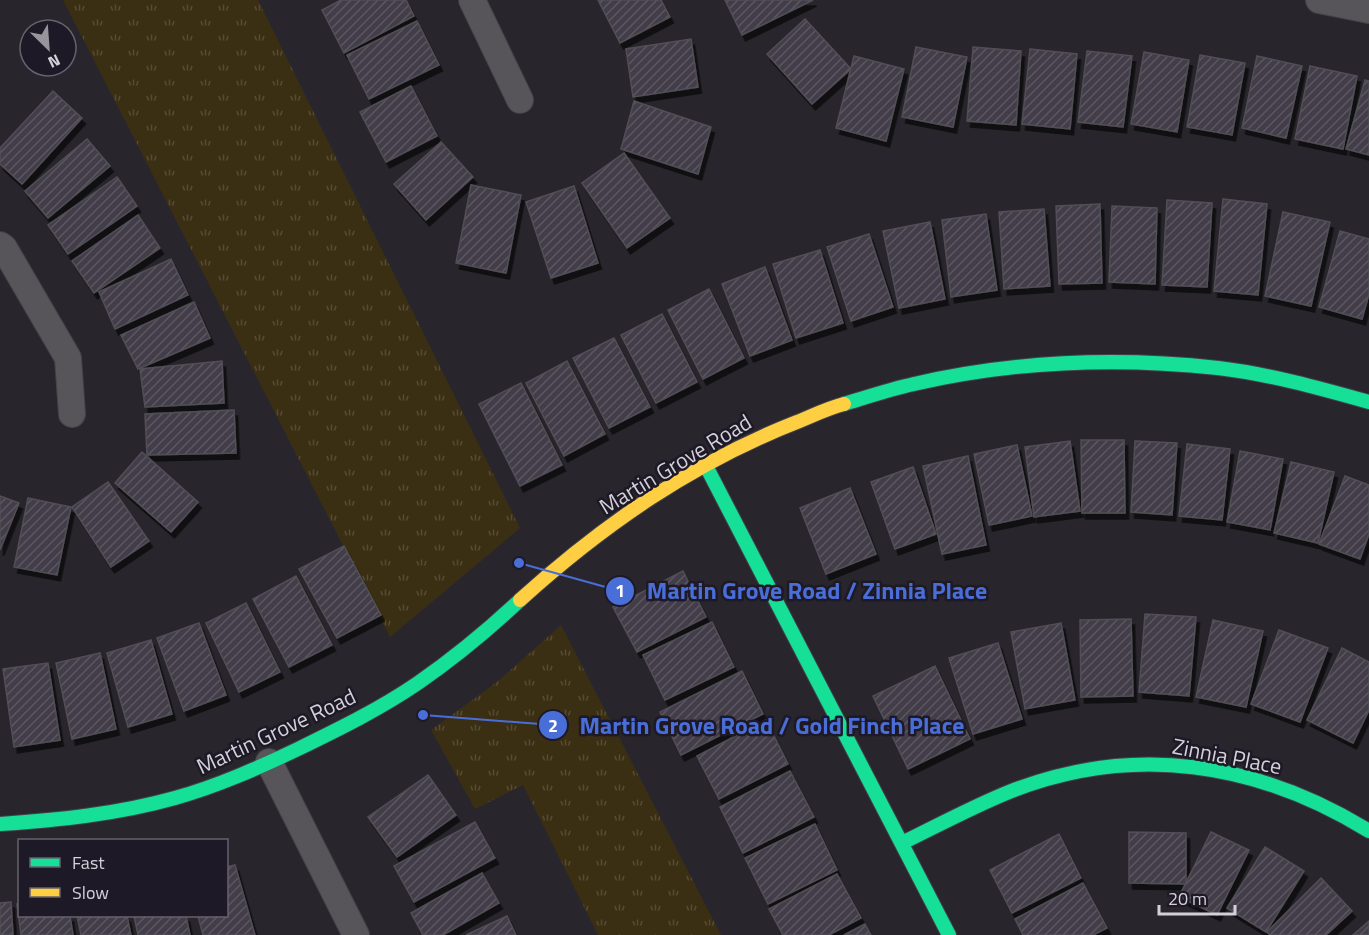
<svg xmlns="http://www.w3.org/2000/svg" width="1369" height="935" font-family="'Titillium Web',sans-serif">
	<style>
		.park { fill: url(#park-tufts) }
		.building { fill: url(#building-hatch); stroke: #514f55; stroke-width: 1.5; filter: url(#shadow) }
		.lines { fill: none; stroke-linecap: round; stroke-linejoin: round }
		.street-casing { stroke: #434248; stroke-width: 28 }
		.fast-casing { stroke: #434248; stroke-width: 16 }
		.slow-casing { stroke: #434248; stroke-width: 16 }
		.street { stroke: #57545a; stroke-width: 26 }
		.fast { stroke: #16e098; stroke-width: 14 }
		.slow { stroke: #ffcf43; stroke-width: 14 }
		.labels { text-anchor: middle; stroke-width: 5; stroke-linejoin: round; paint-order: stroke }
		.street-label { font-size: 22px; fill: #d3d0d9; stroke: #1e1926 }
		.leader { fill: none; stroke: #4a6ed8; stroke-width: 2 }
		.callout-dot { fill: #4a6ed8; stroke: #1e1926; stroke-width: 2 }
		.mark-label { font-size: 18px; text-anchor: middle; font-weight: bold; fill: #fff }
		.callout-label { font-size: 24px; text-anchor: middle; font-weight: bold; fill: #4a6ed8; stroke: #1e1926; stroke-width: 5; stroke-linejoin: round; paint-order: stroke }
	</style>
	<defs>
		<pattern id="park-tufts" width="24" height="20" patternUnits="userSpaceOnUse" patternTransform="scale(1.5)"><rect width="24" height="20" fill="#3a2e13"/><path d="M3 7l-1-3M5 7V3M7 7l1-3M15 17l-1-3M17 17v-4M19 17l1-3" fill="none" stroke="#564b35"/></pattern>
		<pattern id="building-hatch" width="6" height="6" patternUnits="userSpaceOnUse" patternTransform="scale(1.5)"><rect width="6" height="6" fill="#423d48"/><path d="M-1 1l2-2M0 6l6-6M5 7l2-2" fill="none" stroke="#5c5862"/></pattern>
		<filter id="shadow"><feDropShadow dx="3.5" dy="6" stdDeviation="0" flood-color="#0009"/></filter>
	</defs>
	<rect width="100%" height="100%" fill="#28262c"/>
	<!-- park -->
	<g class="park">
		<polygon points="63,0 258,0 520,528 390,637"/>
		<polygon points="561,625 721,935 598,935 523,785 475,809 431,730 497,682"/>
	</g>
	<!-- building -->
	<g class="building">
		<polygon points="341,0 406,0 414,16 344,53 322,10"/>
		<polygon points="598,0 661,0 670,17 620,43"/>
		<polygon points="725,0 813,0 742,35"/>
		<polygon points="805,19 851,69 812,104 767,54"/>
		<polygon points="417,21 439,65 369,99 347,55"/>
		<polygon points="691,39 698,87 633,97 626,49"/>
		<polygon points="916,47 967,57 953,127 902,117"/>
		<polygon points="973,47 1021,51 1016,125 967,121"/>
		<polygon points="1030,49 1077,54 1070,129 1022,124"/>
		<polygon points="1087,51 1132,56 1123,127 1078,122"/>
		<polygon points="1144,52 1189,60 1177,132 1131,124"/>
		<polygon points="1200,55 1245,63 1232,135 1187,127"/>
		<polygon points="854,56 904,69 886,141 836,128"/>
		<polygon points="1257,56 1302,66 1286,138 1242,128"/>
		<polygon points="1310,66 1357,76 1343,149 1295,139"/>
		<polygon points="1365,80 1369,81 1369,155 1346,149"/>
		<polygon points="411,86 437,136 386,162 360,112"/>
		<polygon points="53,91 82,118 22,184 0,164 0,148"/>
		<polygon points="634,101 711,127 698,174 621,149"/>
		<polygon points="87,139 110,166 48,218 25,191"/>
		<polygon points="441,142 473,177 426,220 394,184"/>
		<polygon points="624,153 670,218 627,248 582,183"/>
		<polygon points="117,177 137,206 68,254 48,225"/>
		<polygon points="471,185 521,195 506,273 456,263"/>
		<polygon points="574,186 598,263 551,278 526,202"/>
		<polygon points="1223,199 1267,204 1258,295 1214,291"/>
		<polygon points="1167,200 1212,203 1207,287 1162,285"/>
		<polygon points="1100,204 1102,283 1059,284 1056,206"/>
		<polygon points="1112,206 1157,208 1155,284 1109,282"/>
		<polygon points="1044,209 1050,286 1004,289 999,212"/>
		<polygon points="1283,212 1330,222 1311,306 1265,296"/>
		<polygon points="986,214 997,290 951,297 942,220"/>
		<polygon points="138,215 160,248 94,293 72,261"/>
		<polygon points="930,222 945,299 899,308 883,231"/>
		<polygon points="1340,231 1369,239 1369,294 1362,319 1319,307"/>
		<polygon points="869,234 893,307 851,321 827,247"/>
		<polygon points="820,250 843,323 796,338 773,264"/>
		<polygon points="171,259 188,295 115,329 99,292"/>
		<polygon points="765,267 792,340 750,356 722,284"/>
		<polygon points="709,289 744,358 703,379 668,310"/>
		<polygon points="194,302 210,338 138,369 121,335"/>
		<polygon points="662,314 697,382 656,403 621,335"/>
		<polygon points="614,338 650,407 609,428 573,358"/>
		<polygon points="222,361 224,403 145,407 140,369"/>
		<polygon points="567,361 605,434 564,456 526,383"/>
		<polygon points="521,383 562,465 520,486 479,404"/>
		<polygon points="234,410 236,453 147,455 145,414"/>
		<polygon points="1081,440 1124,440 1125,513 1082,513"/>
		<polygon points="1070,441 1080,511 1034,517 1025,447"/>
		<polygon points="1135,441 1177,443 1172,515 1131,512"/>
		<polygon points="1187,444 1230,449 1222,520 1179,516"/>
		<polygon points="1017,445 1032,516 989,525 974,454"/>
		<polygon points="1240,451 1283,459 1270,530 1227,522"/>
		<polygon points="142,452 198,502 171,532 115,483"/>
		<polygon points="968,456 986,545 942,554 923,466"/>
		<polygon points="1291,462 1334,472 1318,543 1274,533"/>
		<polygon points="913,467 936,534 895,549 871,482"/>
		<polygon points="1345,476 1369,485 1369,534 1360,559 1319,544"/>
		<polygon points="108,482 149,541 111,567 72,507"/>
		<polygon points="850,488 876,554 826,574 800,508"/>
		<polygon points="0,496 19,503 0,550"/>
		<polygon points="28,498 71,507 57,575 14,567"/>
		<polygon points="344,546 381,615 337,638 299,569"/>
		<polygon points="683,571 706,617 637,652 613,607"/>
		<polygon points="296,576 332,645 289,667 253,599"/>
		<polygon points="246,603 280,672 239,692 206,623"/>
		<polygon points="1145,614 1196,617 1189,696 1139,692"/>
		<polygon points="1131,619 1133,696 1081,697 1080,620"/>
		<polygon points="1213,620 1263,631 1246,707 1196,697"/>
		<polygon points="712,622 734,667 665,700 643,655"/>
		<polygon points="199,623 226,695 184,711 157,638"/>
		<polygon points="1061,623 1075,700 1025,709 1011,632"/>
		<polygon points="1279,630 1328,648 1300,722 1251,704"/>
		<polygon points="151,640 172,714 128,727 107,653"/>
		<polygon points="998,643 1022,719 973,734 949,658"/>
		<polygon points="1342,648 1369,662 1369,710 1353,743 1307,720"/>
		<polygon points="100,653 116,729 72,739 56,663"/>
		<polygon points="48,663 60,740 14,747 3,669"/>
		<polygon points="935,666 970,739 908,769 873,696"/>
		<polygon points="742,671 763,714 681,755 660,712"/>
		<polygon points="766,720 788,764 719,799 697,756"/>
		<polygon points="790,771 814,817 743,853 720,807"/>
		<polygon points="428,775 456,815 397,857 368,817"/>
		<polygon points="475,822 495,858 414,902 394,866"/>
		<polygon points="815,824 837,870 768,904 745,858"/>
		<polygon points="1129,832 1186,833 1186,884 1129,883"/>
		<polygon points="1211,832 1249,850 1217,915 1179,897"/>
		<polygon points="1059,834 1081,878 1012,913 990,870"/>
		<polygon points="1265,847 1304,871 1266,932 1227,908"/>
		<polygon points="235,865 255,935 203,935 198,916 226,916 226,867"/>
		<polygon points="482,873 499,903 443,935 423,935 411,913"/>
		<polygon points="837,874 861,918 829,935 783,935 769,909"/>
		<polygon points="1321,878 1352,911 1326,935 1270,935 1267,932"/>
		<polygon points="1083,883 1107,928 1093,935 1023,935 1015,919"/>
		<polygon points="11,902 13,935 0,935 0,903"/>
		<polygon points="17,904 20,904 20,916 70,916 73,935 21,935"/>
		<polygon points="77,916 127,916 131,935 81,935"/>
		<polygon points="134,916 186,916 190,935 138,935"/>
		<polygon points="507,916 516,935 466,935"/>
		<polygon points="1369,921 1369,935 1353,935"/>
		<polygon points="865,924 871,935 844,935"/>
	</g>
	<g class="lines">
		<defs>
			<g id="street">
				<polyline points="472,0 520,100"/>
				<polyline points="1319,0 1369,10"/>
				<polyline points="0,245 4,248 68,358 72,414"/>
				<polyline points="269,762 356,935"/>
			</g>
			<g id="fast">
				<path d="M844 404C867 397 891 389 914 384 1014 361 1116 357 1218 368 1269 374 1319 388 1369 402"/>
				<polyline points="706,466 949,935"/>
				<path d="M0 824C59 820 118 814 175 798 218 786 258 768 298 749 339 729 380 709 418 683 454 658 488 630 520 600"/>
				<path d="M902 843C937 826 972 807 1009 792 1133 743 1257 762 1369 831"/>
			</g>
			<path id="slow" d="M520 600C603 525 692 463 797 422 812 416 828 408 844 404"/>
		</defs>
		<!-- street casing -->
		<use href="#street" class="street-casing"/>
		<!-- fast casing -->
		<use href="#fast" class="fast-casing"/>
		<!-- slow casing -->
		<use href="#slow" class="slow-casing"/>
		<!-- street -->
		<use href="#street" class="street"/>
		<!-- fast -->
		<use href="#fast" class="fast"/>
		<!-- slow -->
		<use href="#slow" class="slow"/>
	</g>
	<g class="labels">
		<!-- street labels -->
		<g class="street-label">
			<text transform="translate(675 464) rotate(-31)" y="8">Martin Grove Road</text>
			<text transform="translate(276 731) rotate(-25)" y="8">Martin Grove Road</text>
			<text transform="translate(1227 756) rotate(11)" y="8">Zinnia Place</text>
		</g>
	</g>
	<!-- callouts -->
	<path class="leader" d="M519 563L620 591M423 715L553 725"/>
	<g class="callout-dot">
		<circle cx="519" cy="563" r="6"/>
		<circle cx="423" cy="715" r="6"/>
		<circle cx="620" cy="591" r="15"/>
		<circle cx="553" cy="725" r="15"/>
	</g>
	<g class="mark-label">
		<text x="620" y="597">1</text>
		<text x="553" y="732">2</text>
	</g>
	<g class="callout-label">
		<text x="817" y="599">Martin Grove Road / Zinnia Place</text>
		<text x="772" y="734">Martin Grove Road / Gold Finch Place</text>
	</g>
	<!-- legend -->
	<rect x="18" y="839" width="210" height="78" fill="#1e1926" stroke="#66626e" stroke-width="1.5"/>
	<rect x="30" y="858" width="30" height="9" fill="#16e098" stroke="#66626e" stroke-width="1.5"/>
	<text x="72" y="869" font-size="18" fill="#d3d0d9">Fast</text>
	<rect x="30" y="888" width="30" height="9" fill="#ffcf43" stroke="#66626e" stroke-width="1.5"/>
	<text x="72" y="899" font-size="18" fill="#d3d0d9">Slow</text>
	<!-- north arrow -->
	<g transform="translate(48 48) rotate(155)"><circle r="28" fill="#1e1926" stroke="#66626e" stroke-width="1.5"/>
	<path d="M0-4.5L10 22L0 15L-10 22Z" fill="#97949c"/>
	<text y="-9" font-size="16" font-weight="bold" text-anchor="middle" fill="#d3d0d9">N</text>
	</g>
	<!-- scale -->
	<path d="M1159 905v9h76v-9" fill="none" stroke="#d3d0d9" stroke-width="3"/>
	<text x="1168" y="905" font-size="18" fill="#d3d0d9" stroke="#1e1926" stroke-width="4.5" paint-order="stroke">20 m</text>
</svg>
